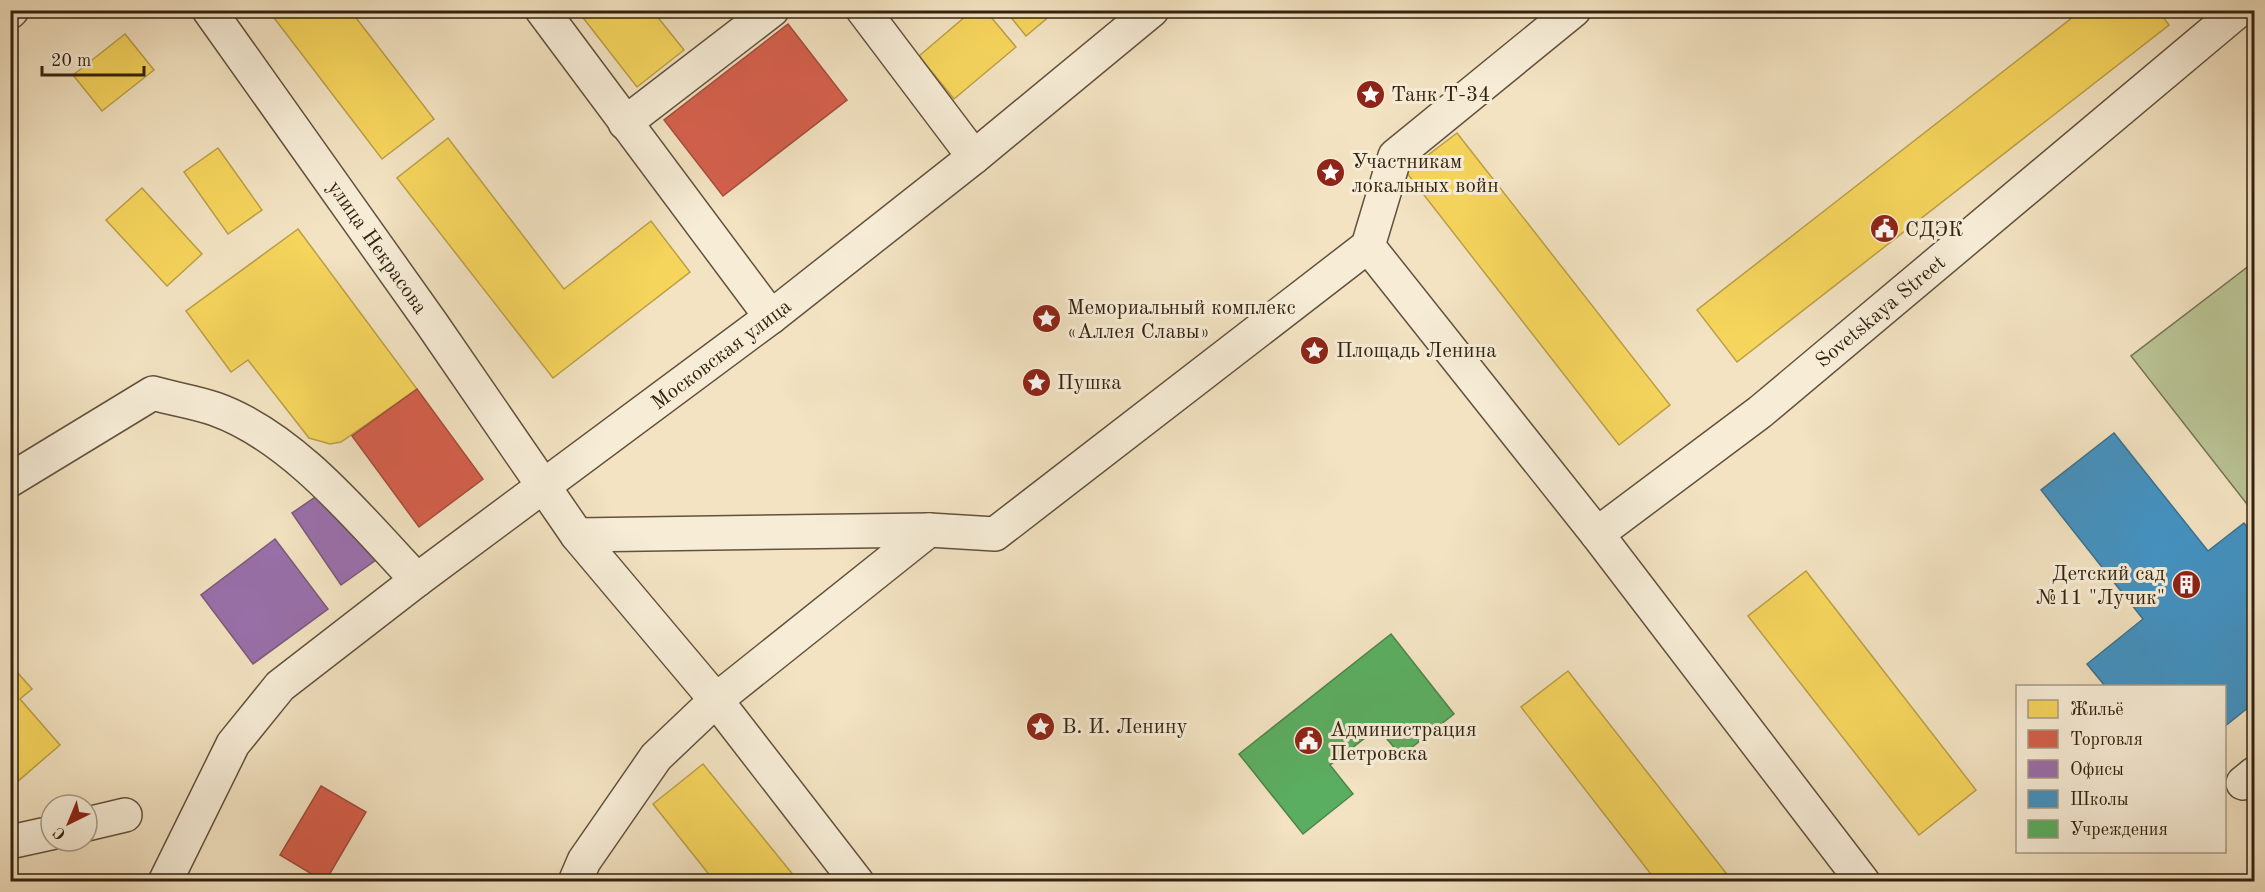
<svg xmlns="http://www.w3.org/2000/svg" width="2265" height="892" font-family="'Old Standard TT',serif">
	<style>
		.green { fill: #b9c495; stroke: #767353; stroke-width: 1.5 }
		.homes { fill: #f6d55c; stroke: #bb9f46; stroke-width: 1.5 }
		.shops { fill: #d6604d; stroke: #a54d3b; stroke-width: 1.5 }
		.offices { fill: #9970ab; stroke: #7a597d; stroke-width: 1.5 }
		.schools { fill: #4393c3; stroke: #3e718e; stroke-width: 1.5 }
		.public { fill: #5aae61; stroke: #4e8449; stroke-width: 1.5 }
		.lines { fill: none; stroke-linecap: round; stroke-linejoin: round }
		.minor-casing { stroke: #62523d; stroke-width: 36 }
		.minor { stroke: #f7edd7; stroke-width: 33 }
		.labels { text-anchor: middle; stroke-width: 6; stroke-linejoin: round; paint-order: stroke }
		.poi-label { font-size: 21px; fill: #322211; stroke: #f7edd7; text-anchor: start }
		.street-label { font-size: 21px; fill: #322211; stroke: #f7edd7 }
	</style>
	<rect width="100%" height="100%" fill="#f3e3c2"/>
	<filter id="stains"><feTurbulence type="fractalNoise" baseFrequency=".00333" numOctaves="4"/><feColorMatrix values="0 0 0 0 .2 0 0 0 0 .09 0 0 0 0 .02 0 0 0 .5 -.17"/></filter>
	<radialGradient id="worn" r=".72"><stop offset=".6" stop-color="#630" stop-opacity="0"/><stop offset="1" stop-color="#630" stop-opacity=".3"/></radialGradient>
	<!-- green -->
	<polygon class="green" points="2254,262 2254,513 2131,356"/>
	<!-- homes -->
	<g class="homes">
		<polygon points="268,10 350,10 434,119 382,159"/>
		<polygon points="577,10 652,10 684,50 637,87"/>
		<polygon points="973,10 985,10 1016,47 954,99 919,56"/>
		<polygon points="1005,10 1057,10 1026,36"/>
		<polygon points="2082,10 2158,10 2169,25 1737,362 1697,310"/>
		<polygon points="125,34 154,70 102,111 73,75"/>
		<polygon points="1457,133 1670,405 1619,445 1406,172"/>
		<polygon points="448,138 564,289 651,221 690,272 553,378 397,178"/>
		<polygon points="218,148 262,210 228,234 184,172"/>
		<polygon points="142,188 202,254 167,286 106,220"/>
		<polygon points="298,229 417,389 341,442 330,444 309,438 248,360 231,372 186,311"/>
		<polygon points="1806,571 1976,790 1919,835 1748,616"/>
		<polygon points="10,664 32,689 20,699 60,745 10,788"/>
		<polygon points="1568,671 1733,882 1657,882 1521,707"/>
		<polygon points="703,764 799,882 715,882 653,804"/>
	</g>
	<!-- shops -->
	<g class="shops">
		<polygon points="788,24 847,100 723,196 664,120"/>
		<polygon points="417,389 483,479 419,527 352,436"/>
		<polygon points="321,786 366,812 325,882 280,855"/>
	</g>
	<!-- offices -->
	<g class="offices">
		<polygon points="340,480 390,550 341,585 292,513"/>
		<polygon points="275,539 328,609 253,664 201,595"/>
	</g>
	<!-- schools -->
	<polygon class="schools" points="2114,433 2208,551 2244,523 2254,535 2254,703 2224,727 2224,686 2105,686 2087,664 2143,619 2041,490"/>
	<!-- public -->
	<polygon class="public" points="1391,634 1454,714 1401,756 1378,728 1330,765 1353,794 1303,834 1239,754"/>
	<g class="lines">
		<defs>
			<g id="minor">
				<polyline points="209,10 432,324 577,535 929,530 716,700 656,757 584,861 575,882"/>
				<polyline points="542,10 771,317"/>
				<polyline points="863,10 974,157"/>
				<polyline points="10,12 12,10"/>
				<polyline points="625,123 772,10"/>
				<polyline points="1368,246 1597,534 1863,882"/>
				<path d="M10 480 153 393C173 399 195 402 215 409 294 437 361 521 417 580"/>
				<polyline points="929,530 995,534 1368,246 1395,156 1574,10"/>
				<polyline points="1597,534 1760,412 2239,10"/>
				<polyline points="577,535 716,700 857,882"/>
				<polyline points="2243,783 2254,774"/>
				<polyline points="87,824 125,815"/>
				<polyline points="10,842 51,833"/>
				<polyline points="165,882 233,744 280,686 417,580 771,317 974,157 1152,10"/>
			</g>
		</defs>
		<!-- minor casing -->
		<use href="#minor" class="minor-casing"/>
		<!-- minor -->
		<use href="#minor" class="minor"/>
	</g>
	<!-- icons -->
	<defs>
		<symbol id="sight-disc" viewBox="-11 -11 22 22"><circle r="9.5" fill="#8f2418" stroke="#f7edd7"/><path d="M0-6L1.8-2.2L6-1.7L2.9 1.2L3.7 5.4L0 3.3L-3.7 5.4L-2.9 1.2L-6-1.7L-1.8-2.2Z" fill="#fff"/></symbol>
		<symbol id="civic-disc" viewBox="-11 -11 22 22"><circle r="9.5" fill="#8f2418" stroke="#f7edd7"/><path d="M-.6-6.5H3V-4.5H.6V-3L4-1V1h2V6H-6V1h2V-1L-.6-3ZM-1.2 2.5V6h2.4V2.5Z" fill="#fff"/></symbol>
		<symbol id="building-disc" viewBox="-11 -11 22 22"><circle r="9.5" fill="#8f2418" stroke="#f7edd7"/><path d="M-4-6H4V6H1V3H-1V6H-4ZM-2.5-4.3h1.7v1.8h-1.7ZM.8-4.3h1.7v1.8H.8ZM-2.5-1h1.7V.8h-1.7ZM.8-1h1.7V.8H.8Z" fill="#fff"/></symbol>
	</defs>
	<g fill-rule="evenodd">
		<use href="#sight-disc" x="1354" y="78" width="33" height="33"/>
		<use href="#sight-disc" x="1314" y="156" width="33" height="33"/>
		<use href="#civic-disc" x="1868" y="212" width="33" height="33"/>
		<use href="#sight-disc" x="1030" y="302" width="33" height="33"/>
		<use href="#sight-disc" x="1298" y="334" width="33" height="33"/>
		<use href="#sight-disc" x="1020" y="366" width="33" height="33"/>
		<use href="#building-disc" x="2170" y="568" width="33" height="33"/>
		<use href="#sight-disc" x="1024" y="710" width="33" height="33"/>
		<use href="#civic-disc" x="1292" y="724" width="33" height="33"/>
	</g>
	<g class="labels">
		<!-- poi labels -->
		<g class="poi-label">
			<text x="1391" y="101">Танк Т-34</text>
			<text x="1352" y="168">Участникам<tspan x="1352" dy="24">локальных войн</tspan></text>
			<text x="1905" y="236">СДЭК</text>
			<text x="1067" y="314">Мемориальный комплекс<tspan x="1067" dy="24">«Аллея Славы»</tspan></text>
			<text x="1336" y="357">Площадь Ленина</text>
			<text x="1057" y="389">Пушка</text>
			<text x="2165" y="580" text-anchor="end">Детский сад<tspan x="2165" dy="24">№11 "Лучик"</tspan></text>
			<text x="1062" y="733">В. И. Ленину</text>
			<text x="1330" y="736">Администрация<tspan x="1330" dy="24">Петровска</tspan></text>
		</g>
		<!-- street labels -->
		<g class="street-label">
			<text transform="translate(378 247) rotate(55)" y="7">улица Некрасова</text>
			<text transform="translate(1880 311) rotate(-40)" y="7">Sovetskaya Street</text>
			<text transform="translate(721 354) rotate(-37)" y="7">Московская улица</text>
		</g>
	</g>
	<!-- margin -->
	<rect width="2265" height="892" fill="none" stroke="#f3e3c2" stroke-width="36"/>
	<rect x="12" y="12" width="2241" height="868" fill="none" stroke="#322211" stroke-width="3"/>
	<rect x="18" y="18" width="2229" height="856" fill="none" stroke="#322211" stroke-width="1.5"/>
	<!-- legend -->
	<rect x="2016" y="685" width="210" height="168" fill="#f7edd7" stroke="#a89c88" stroke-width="1.5"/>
	<rect x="2028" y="700" width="30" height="18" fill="#f6d55c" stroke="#a89c88" stroke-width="1.5"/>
	<text x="2070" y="715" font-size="18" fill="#322211">Жильё</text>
	<rect x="2028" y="730" width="30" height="18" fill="#d6604d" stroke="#a89c88" stroke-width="1.5"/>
	<text x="2070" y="745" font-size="18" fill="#322211">Торговля</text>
	<rect x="2028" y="760" width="30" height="18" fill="#9970ab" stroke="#a89c88" stroke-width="1.5"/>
	<text x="2070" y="775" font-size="18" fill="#322211">Офисы</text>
	<rect x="2028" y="790" width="30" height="18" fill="#4393c3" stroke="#a89c88" stroke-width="1.5"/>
	<text x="2070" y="805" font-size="18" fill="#322211">Школы</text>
	<rect x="2028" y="820" width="30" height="18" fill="#5aae61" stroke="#a89c88" stroke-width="1.5"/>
	<text x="2070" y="835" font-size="18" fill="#322211">Учреждения</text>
	<!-- north arrow -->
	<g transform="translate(69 823) rotate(223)"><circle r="28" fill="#f7edd7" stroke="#a89c88" stroke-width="1.5"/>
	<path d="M0-4.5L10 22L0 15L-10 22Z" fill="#8f2418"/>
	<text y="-9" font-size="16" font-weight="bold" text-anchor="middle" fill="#322211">С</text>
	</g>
	<!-- scale -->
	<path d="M42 66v9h102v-9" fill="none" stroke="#322211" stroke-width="3"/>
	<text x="51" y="66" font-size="18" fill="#322211" stroke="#f7edd7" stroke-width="4.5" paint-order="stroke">20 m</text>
	<rect width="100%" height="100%" filter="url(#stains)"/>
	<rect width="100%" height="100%" fill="url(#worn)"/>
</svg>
